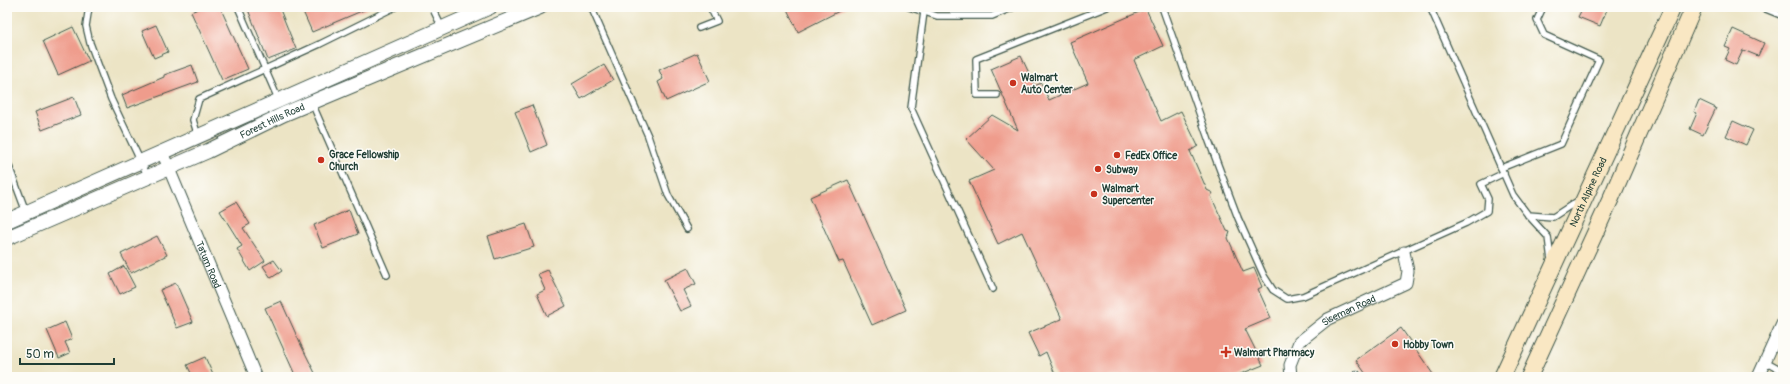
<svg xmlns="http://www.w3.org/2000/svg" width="1790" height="384" font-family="Pangolin,sans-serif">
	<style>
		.building { fill: #ef9c8c }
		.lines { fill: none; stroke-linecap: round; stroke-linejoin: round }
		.service-casing { stroke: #3e564a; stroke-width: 8 }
		.minor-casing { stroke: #3e564a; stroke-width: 13 }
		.tertiary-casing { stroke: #3e564a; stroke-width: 16 }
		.secondary-casing { stroke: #3e564a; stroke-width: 18 }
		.service { stroke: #fff; stroke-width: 5.5 }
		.minor { stroke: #fff; stroke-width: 11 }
		.tertiary { stroke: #fff; stroke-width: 14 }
		.secondary { stroke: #f9e7c3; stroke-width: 16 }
		.poi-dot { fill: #c8321e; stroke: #fdfcf7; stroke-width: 1.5 }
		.labels { text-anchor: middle; stroke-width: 3; stroke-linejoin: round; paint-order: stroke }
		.poi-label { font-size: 10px; font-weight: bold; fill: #1f3d34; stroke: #fdfcf7; text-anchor: start }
		.street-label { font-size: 10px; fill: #1f3d34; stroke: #fdfcf7 }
	</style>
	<rect width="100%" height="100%" fill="#fdfcf7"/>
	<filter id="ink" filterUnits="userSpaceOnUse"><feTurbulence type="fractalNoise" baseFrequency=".025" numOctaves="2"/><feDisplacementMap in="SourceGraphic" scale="8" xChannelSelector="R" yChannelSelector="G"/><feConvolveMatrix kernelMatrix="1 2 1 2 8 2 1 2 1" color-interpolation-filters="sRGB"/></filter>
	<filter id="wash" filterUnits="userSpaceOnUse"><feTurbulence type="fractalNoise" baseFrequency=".012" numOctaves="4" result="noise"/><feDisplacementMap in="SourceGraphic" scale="16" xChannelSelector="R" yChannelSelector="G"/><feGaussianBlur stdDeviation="0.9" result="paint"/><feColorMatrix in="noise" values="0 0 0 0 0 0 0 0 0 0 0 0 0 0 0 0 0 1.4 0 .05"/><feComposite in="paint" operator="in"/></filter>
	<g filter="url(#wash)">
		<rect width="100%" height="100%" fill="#ece4c5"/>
		<g id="blocks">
			<!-- building -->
			<g class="building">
				<polygon points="202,7 220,7 248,69 222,80 191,12"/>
				<polygon points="247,7 279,7 296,49 268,60"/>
				<polygon points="301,7 371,7 312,32"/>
				<polygon points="786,7 847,7 798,32"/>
				<polygon points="1583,7 1608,7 1600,26 1578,17"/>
				<polygon points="1146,9 1163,46 1134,60 1161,121 1181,111 1198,146 1190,151 1207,190 1213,193 1211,196 1227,231 1230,232 1228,238 1243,272 1254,268 1262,287 1258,289 1271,318 1245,329 1263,365 1233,377 1056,377 1046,352 1039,356 1028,333 1062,319 1022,232 998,244 969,181 994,170 966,139 992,115 1018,130 991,69 1021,56 1035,86 1041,83 1049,100 1088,83 1070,42"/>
				<polygon points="156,25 168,52 154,58 142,31"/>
				<polygon points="73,27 89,61 58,75 43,41"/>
				<polygon points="1733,29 1764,43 1758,56 1743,50 1736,65 1725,60 1730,49 1725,47"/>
				<polygon points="697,53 710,81 666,101 658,82 663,79 659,70"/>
				<polygon points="192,65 198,82 127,108 122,95 164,77 164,75"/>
				<polygon points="604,65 613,80 581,99 572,84"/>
				<polygon points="74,97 81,115 42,130 35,112"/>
				<polygon points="1699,100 1716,108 1703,135 1690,129 1697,113 1694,112"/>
				<polygon points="532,105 547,145 531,152 515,112"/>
				<polygon points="1733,121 1753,130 1746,145 1726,136"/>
				<polygon points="848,180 906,310 872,325 843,261 839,262 810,197"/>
				<polygon points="236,202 250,224 243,228 265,261 250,271 237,249 242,246 220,211"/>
				<polygon points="349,210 358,234 323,248 314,225"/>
				<polygon points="526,224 534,247 495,259 488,236"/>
				<polygon points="157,236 167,255 131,273 121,254"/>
				<polygon points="274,260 282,271 271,278 263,266"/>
				<polygon points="124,266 135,287 120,294 110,274"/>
				<polygon points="688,268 696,284 683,290 691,306 680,311 664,280"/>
				<polygon points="548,270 566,306 547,316 537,294 545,290 538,274"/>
				<polygon points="176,283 193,322 177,328 160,290"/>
				<polygon points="281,301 300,343 317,377 296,377 265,308"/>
				<polygon points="65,322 72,339 65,342 70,353 59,358 47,330"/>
				<polygon points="1401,328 1435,377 1368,377 1356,360"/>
				<polygon points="205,357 214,377 193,377 187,365"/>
			</g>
		</g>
	</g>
	<g filter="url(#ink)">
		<use href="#blocks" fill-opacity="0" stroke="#3e564a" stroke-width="1"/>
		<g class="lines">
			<defs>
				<g id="service">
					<polyline points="89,7 86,26 90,43 111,99 148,177"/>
					<polyline points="238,7 279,101"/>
					<polyline points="432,7 442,28"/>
					<polyline points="909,7 937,16 992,16 1014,7"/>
					<polyline points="1162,7 1209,141 1238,218 1264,276 1273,290 1287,299 1303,296 1466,223 1487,211 1488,199 1481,184 1504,173"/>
					<polyline points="1430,7 1513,195 1528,215 1548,237 1551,260"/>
					<polyline points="1761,7 1783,16"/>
					<polyline points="592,9 648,136 668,195 687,229"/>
					<polyline points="924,12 911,108 993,289"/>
					<polyline points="699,28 717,21 710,7"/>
					<polyline points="997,95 977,95 976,59 1107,7"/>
					<polyline points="312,103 387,275"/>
					<polyline points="198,136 193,120 199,99 320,44 395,7"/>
					<polyline points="7,161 26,212"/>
					<polyline points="1501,168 1561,144 1599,60 1544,35 1537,20 1543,7"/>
					<polyline points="1528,215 1553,217 1579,200"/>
					<polyline points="1765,361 1783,371"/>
					<polyline points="1354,377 1357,374"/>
				</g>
				<g id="minor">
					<path id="s1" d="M162 152 256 377"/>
					<path id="s2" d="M1291 377 1290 365 1299 342 1328 319 1406 283 1408 271 1404 252"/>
					<polyline points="1758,377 1783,322"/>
				</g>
				<g id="tertiary">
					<polyline points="7,221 490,7"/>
					<path id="s3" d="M7 238 208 151 284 114 540 7"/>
				</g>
				<g id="secondary">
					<path id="s4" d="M1502 377 1673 7"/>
					<polyline points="1529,377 1612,196 1694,7"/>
				</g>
			</defs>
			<!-- service casing -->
			<use href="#service" class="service-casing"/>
			<!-- minor casing -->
			<use href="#minor" class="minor-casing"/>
			<!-- tertiary casing -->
			<use href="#tertiary" class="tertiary-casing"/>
			<!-- secondary casing -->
			<use href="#secondary" class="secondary-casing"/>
			<!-- service -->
			<use href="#service" class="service"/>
			<!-- minor -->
			<use href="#minor" class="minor"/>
			<!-- tertiary -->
			<use href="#tertiary" class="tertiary"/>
			<!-- secondary -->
			<use href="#secondary" class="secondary"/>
		</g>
	</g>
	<!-- markers -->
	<g class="poi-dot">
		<circle cx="1013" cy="83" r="4"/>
		<circle cx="1117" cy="155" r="4"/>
		<circle cx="321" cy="160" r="4"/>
		<circle cx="1098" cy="169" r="4"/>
		<circle cx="1094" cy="194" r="4"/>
		<circle cx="1395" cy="344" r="4"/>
		<path d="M1224 346h4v4h4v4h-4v4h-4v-4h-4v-4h4z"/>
	</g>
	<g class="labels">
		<!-- poi labels -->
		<g class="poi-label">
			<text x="1021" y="81">Walmart<tspan x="1021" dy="12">Auto Center</tspan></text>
			<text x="329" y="158">Grace Fellowship<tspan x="329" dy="12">Church</tspan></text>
			<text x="1125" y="159">FedEx Office</text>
			<text x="1106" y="173">Subway</text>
			<text x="1102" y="192">Walmart<tspan x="1102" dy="12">Supercenter</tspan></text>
			<text x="1403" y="348">Hobby Town</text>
			<text x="1234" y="356">Walmart Pharmacy</text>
		</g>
		<!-- street labels -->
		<g class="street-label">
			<text dy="4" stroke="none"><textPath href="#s3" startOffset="290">Forest Hills Road</textPath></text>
			<text dy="4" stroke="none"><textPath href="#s4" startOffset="204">North Alpine Road</textPath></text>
			<text dy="4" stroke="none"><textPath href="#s1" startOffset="122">Tatum Road</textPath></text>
			<text dy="4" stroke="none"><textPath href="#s2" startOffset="96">Siseman Road</textPath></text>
		</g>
	</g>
	<!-- margin -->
	<rect width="1790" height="384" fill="none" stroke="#fdfcf7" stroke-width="24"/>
	<!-- scale -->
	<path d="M20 358v6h94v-6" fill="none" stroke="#1f3d34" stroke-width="2"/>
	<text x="26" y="358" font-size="12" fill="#1f3d34" stroke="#fdfcf7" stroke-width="3" paint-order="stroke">50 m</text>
</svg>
